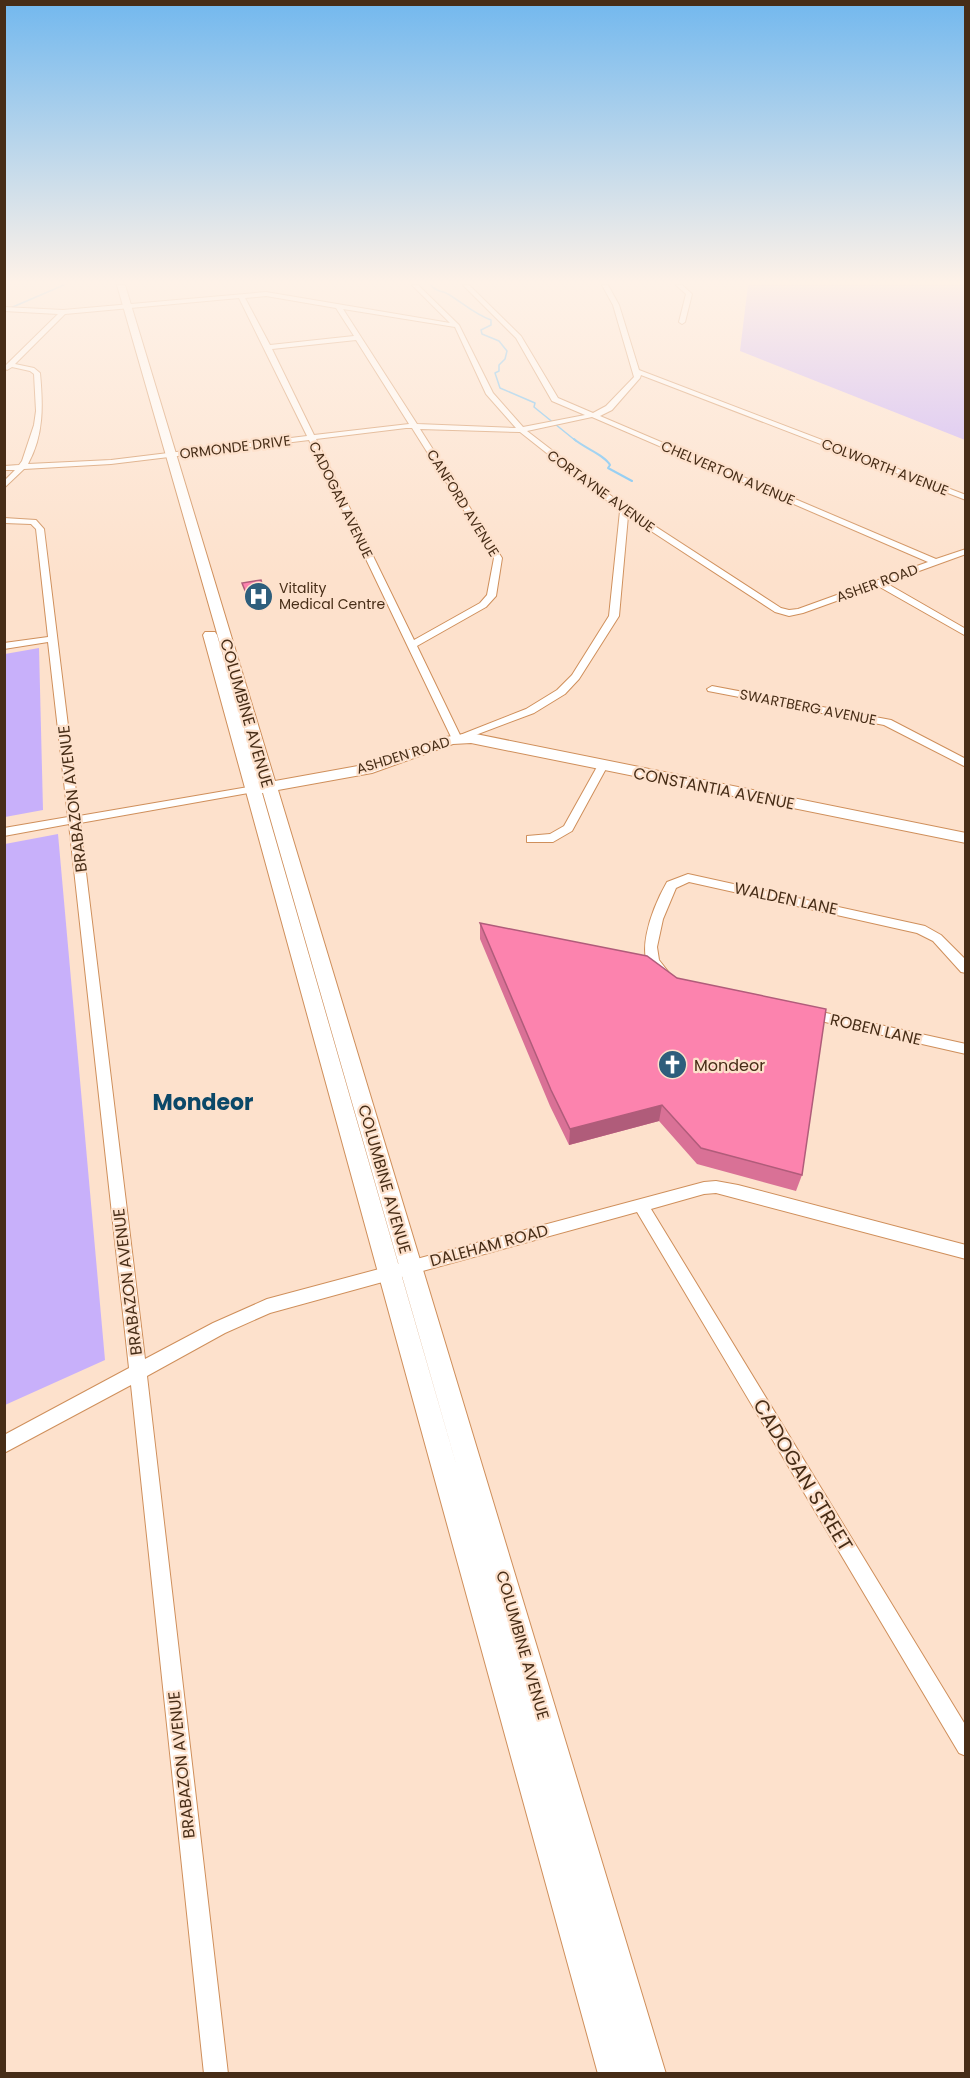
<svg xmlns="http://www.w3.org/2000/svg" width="970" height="2078" font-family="Poppins,sans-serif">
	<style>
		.green { fill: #c8b0fa }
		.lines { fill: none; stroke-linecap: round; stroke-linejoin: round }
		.stream-far1 { stroke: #61bdf8; stroke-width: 1.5 }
		.stream { stroke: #61bdf8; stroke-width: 2 }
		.street-casing { stroke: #cf8f5b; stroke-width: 2 }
		.secondary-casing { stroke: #cf8f5b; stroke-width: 2 }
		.street { fill: #fff; fill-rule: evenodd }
		.secondary { fill: #fff; fill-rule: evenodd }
		.wall { fill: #d97196 }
		.shaded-wall { fill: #b05c7a }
		.building { fill: #fc83ae; stroke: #b05c7a; stroke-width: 1.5 }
		.labels { text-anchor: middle; stroke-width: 4.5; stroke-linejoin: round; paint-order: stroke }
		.far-street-label { font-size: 14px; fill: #472d17; stroke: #fde1cc }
		.far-poi-label { font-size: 14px; fill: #472d17; stroke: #fde1cc; text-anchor: start }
		.street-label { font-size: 16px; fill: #472d17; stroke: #fde1cc }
		.poi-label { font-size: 16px; fill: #472d17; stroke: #fde1cc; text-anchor: start }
		.near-street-label { font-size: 20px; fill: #472d17; stroke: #fde1cc }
		.district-label { font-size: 22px; font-weight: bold; fill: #0b4868; stroke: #fde1cc }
	</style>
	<rect width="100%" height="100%" fill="#fde1cc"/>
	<!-- green -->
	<g class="green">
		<polygon points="748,285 965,285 965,440 740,351"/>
		<polygon points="39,648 43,810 5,817 5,654"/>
		<polygon points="58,834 105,1360 5,1405 5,844"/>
	</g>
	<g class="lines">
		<!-- stream-far1 -->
		<g class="stream-far1">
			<path d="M431 285C436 292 441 290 448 294 463 303 474 314 491 320V325L481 330 482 334 499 341 507 351 505 359 499 365V371L495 373 500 388 535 403 534 407 576 441"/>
			<polyline points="8,309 64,285"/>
		</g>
		<!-- stream -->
		<path class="stream" d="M574 439C584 448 605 455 610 465L608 468 632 481"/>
		<defs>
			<g id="street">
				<path d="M412 285H418L459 325 493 393 523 427 585 415 552 401 516 338 463 285H469L521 336 558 398 593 413 606 406 634 377 613 305 602 285H608L619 305 639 370 966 495V500L641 375 640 378 612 410 600 416 936 559 966 549V554L886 583 966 629V636L878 586 803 613 789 616 775 612 628 516 619 616 579 679 565 694 534 713 457 742 452 739 309 440 111 464 24 469 4 488V481L15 470H4V466L19 465 22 461 34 425 36 411 34 374 30 371 12 367 7 370 4 367 58 314 4 311V307L63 310 266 292 450 323ZM266 296 336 308 354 336 270 345 245 298ZM239 298 307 436 111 460 28 464C44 435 43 405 40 373L34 368 15 364 65 314ZM343 309 455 327 486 394 516 428 417 424ZM356 340 409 424 314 435 272 349ZM592 417 928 562 798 609 789 610 781 608 627 508 527 431ZM406 428H412L494 558 487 595 480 603 414 640 316 439ZM420 429 520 432 620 511 609 616 572 675 557 690 526 709 460 735 417 646 486 607 496 596 502 558Z"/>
				<polygon points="676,285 682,285 692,294 685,322 682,324 679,322 686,294"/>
				<polygon points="4,518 36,520 44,529 79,816 254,786 260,789 254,792 80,823 145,1359 213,1323 267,1299 704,1182 716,1181 738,1185 966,1245 966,1259 716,1193 704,1194 651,1209 966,1726 966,1756 959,1753 637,1212 270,1313 225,1333 147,1376 228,2074 204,2074 131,1385 4,1453 4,1435 129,1368 69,824 4,836 4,828 68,817 48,642 4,649 4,643 48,637 36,529 31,524 4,523"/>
				<polygon points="712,686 891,720 966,759 966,767 884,725 708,691 707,689"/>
				<polygon points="603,762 608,765 572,831 553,842 527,842 527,836 550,834 564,826 598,765"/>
				<path d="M688 874 925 926 941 935 966 960V973L961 972 933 941 917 933 689 882 676 888 663 919 657 947 659 960 670 974 664 979C626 967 655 903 667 882Z"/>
				<polygon points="808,1009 966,1044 966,1054 803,1017 801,1014 803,1011"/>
			</g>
			<path id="secondary" d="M117 285H125L275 781 369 764 446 737 471 733 966 833V843L471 743 453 744 372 773 278 790 666 2074H598L203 635 205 632H215L217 635 260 783ZM262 793H263L461 1481Z"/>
		</defs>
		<!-- street casing -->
		<use href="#street" class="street-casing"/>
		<!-- secondary casing -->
		<use href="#secondary" class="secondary-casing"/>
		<!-- street -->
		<use href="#street" class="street"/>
		<!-- secondary -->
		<use href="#secondary" class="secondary"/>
	</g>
	<!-- wall -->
	<polygon class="wall" points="480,923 802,1175 796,1191 697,1164 659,1121 569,1145 550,1106 480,939"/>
	<!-- shaded-wall -->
	<g class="shaded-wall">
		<polygon points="264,591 265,599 247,601 246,593"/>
		<polygon points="662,1105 659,1121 569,1145 570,1129"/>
	</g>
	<!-- building -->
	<g class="building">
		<polygon points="261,580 264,591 246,593 242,583"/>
		<polygon points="480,923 647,956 677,978 826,1009 802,1175 701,1148 662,1105 570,1129 551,1090"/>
	</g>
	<!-- sky -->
	<linearGradient id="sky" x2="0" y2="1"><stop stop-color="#72b8ee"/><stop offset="0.49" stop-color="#fef2e8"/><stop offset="1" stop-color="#fef2e8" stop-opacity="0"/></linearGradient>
	<rect width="970" height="576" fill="url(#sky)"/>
	<!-- icons -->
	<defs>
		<symbol id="hospital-disc" viewBox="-11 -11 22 22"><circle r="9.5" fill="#2e5e7c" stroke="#fde1cc"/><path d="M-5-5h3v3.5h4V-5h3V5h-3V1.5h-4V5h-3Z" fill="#fff"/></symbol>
		<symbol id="church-disc" viewBox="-11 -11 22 22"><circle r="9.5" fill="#2e5e7c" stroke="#fde1cc"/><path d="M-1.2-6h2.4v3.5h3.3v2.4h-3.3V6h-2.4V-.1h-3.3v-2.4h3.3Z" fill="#fff"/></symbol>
	</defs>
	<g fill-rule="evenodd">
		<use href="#hospital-disc" x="242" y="580" width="33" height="33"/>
		<use href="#church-disc" x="656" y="1048" width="33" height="33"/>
	</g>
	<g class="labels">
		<!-- far-street labels -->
		<g class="far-street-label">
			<text transform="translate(235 447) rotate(-7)" y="5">ORMONDE DRIVE</text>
			<text transform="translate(885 467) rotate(21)" y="5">COLWORTH AVENUE</text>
			<text transform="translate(728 473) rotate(23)" y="5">CHELVERTON AVENUE</text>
			<text transform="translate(601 491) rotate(36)" y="5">CORTAYNE AVENUE</text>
			<text transform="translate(341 500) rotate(64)" y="5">CADOGAN AVENUE</text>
			<text transform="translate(463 503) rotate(58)" y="5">CANFORD AVENUE</text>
			<text transform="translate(877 583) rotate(-20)" y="5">ASHER ROAD</text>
			<text transform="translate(808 707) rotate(11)" y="5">SWARTBERG AVENUE</text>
			<text transform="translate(403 755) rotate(-17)" y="5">ASHDEN ROAD</text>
		</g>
		<!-- far-poi labels -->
		<g class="far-poi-label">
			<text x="279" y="593">Vitality<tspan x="279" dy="16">Medical Centre</tspan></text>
		</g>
		<!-- street labels -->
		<g class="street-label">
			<text transform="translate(247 713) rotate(74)" y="6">COLUMBINE AVENUE</text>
			<text transform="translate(714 788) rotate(11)" y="6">CONSTANTIA AVENUE</text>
			<text transform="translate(72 799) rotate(-97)" y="6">BRABAZON AVENUE</text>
			<text transform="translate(786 898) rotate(12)" y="6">WALDEN LANE</text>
			<text transform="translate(876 1029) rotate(13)" y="6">ROBEN LANE</text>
			<text transform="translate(385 1179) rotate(74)" y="6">COLUMBINE AVENUE</text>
			<text transform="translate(489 1245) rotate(-15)" y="6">DALEHAM ROAD</text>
			<text transform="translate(127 1282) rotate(-97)" y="6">BRABAZON AVENUE</text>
			<text transform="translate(523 1645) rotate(74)" y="6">COLUMBINE AVENUE</text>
			<text transform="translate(181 1765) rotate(-96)" y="6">BRABAZON AVENUE</text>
		</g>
		<!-- poi labels -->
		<g class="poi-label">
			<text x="694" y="1071">Mondeor</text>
		</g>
		<!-- near-street labels -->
		<g class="near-street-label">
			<text transform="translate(803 1475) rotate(59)" y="7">CADOGAN STREET</text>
		</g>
		<!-- district labels -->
		<g class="district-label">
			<text x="203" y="1110">Mondeor</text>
		</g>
	</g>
	<!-- border -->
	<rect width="970" height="2078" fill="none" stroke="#472d17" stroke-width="12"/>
</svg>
